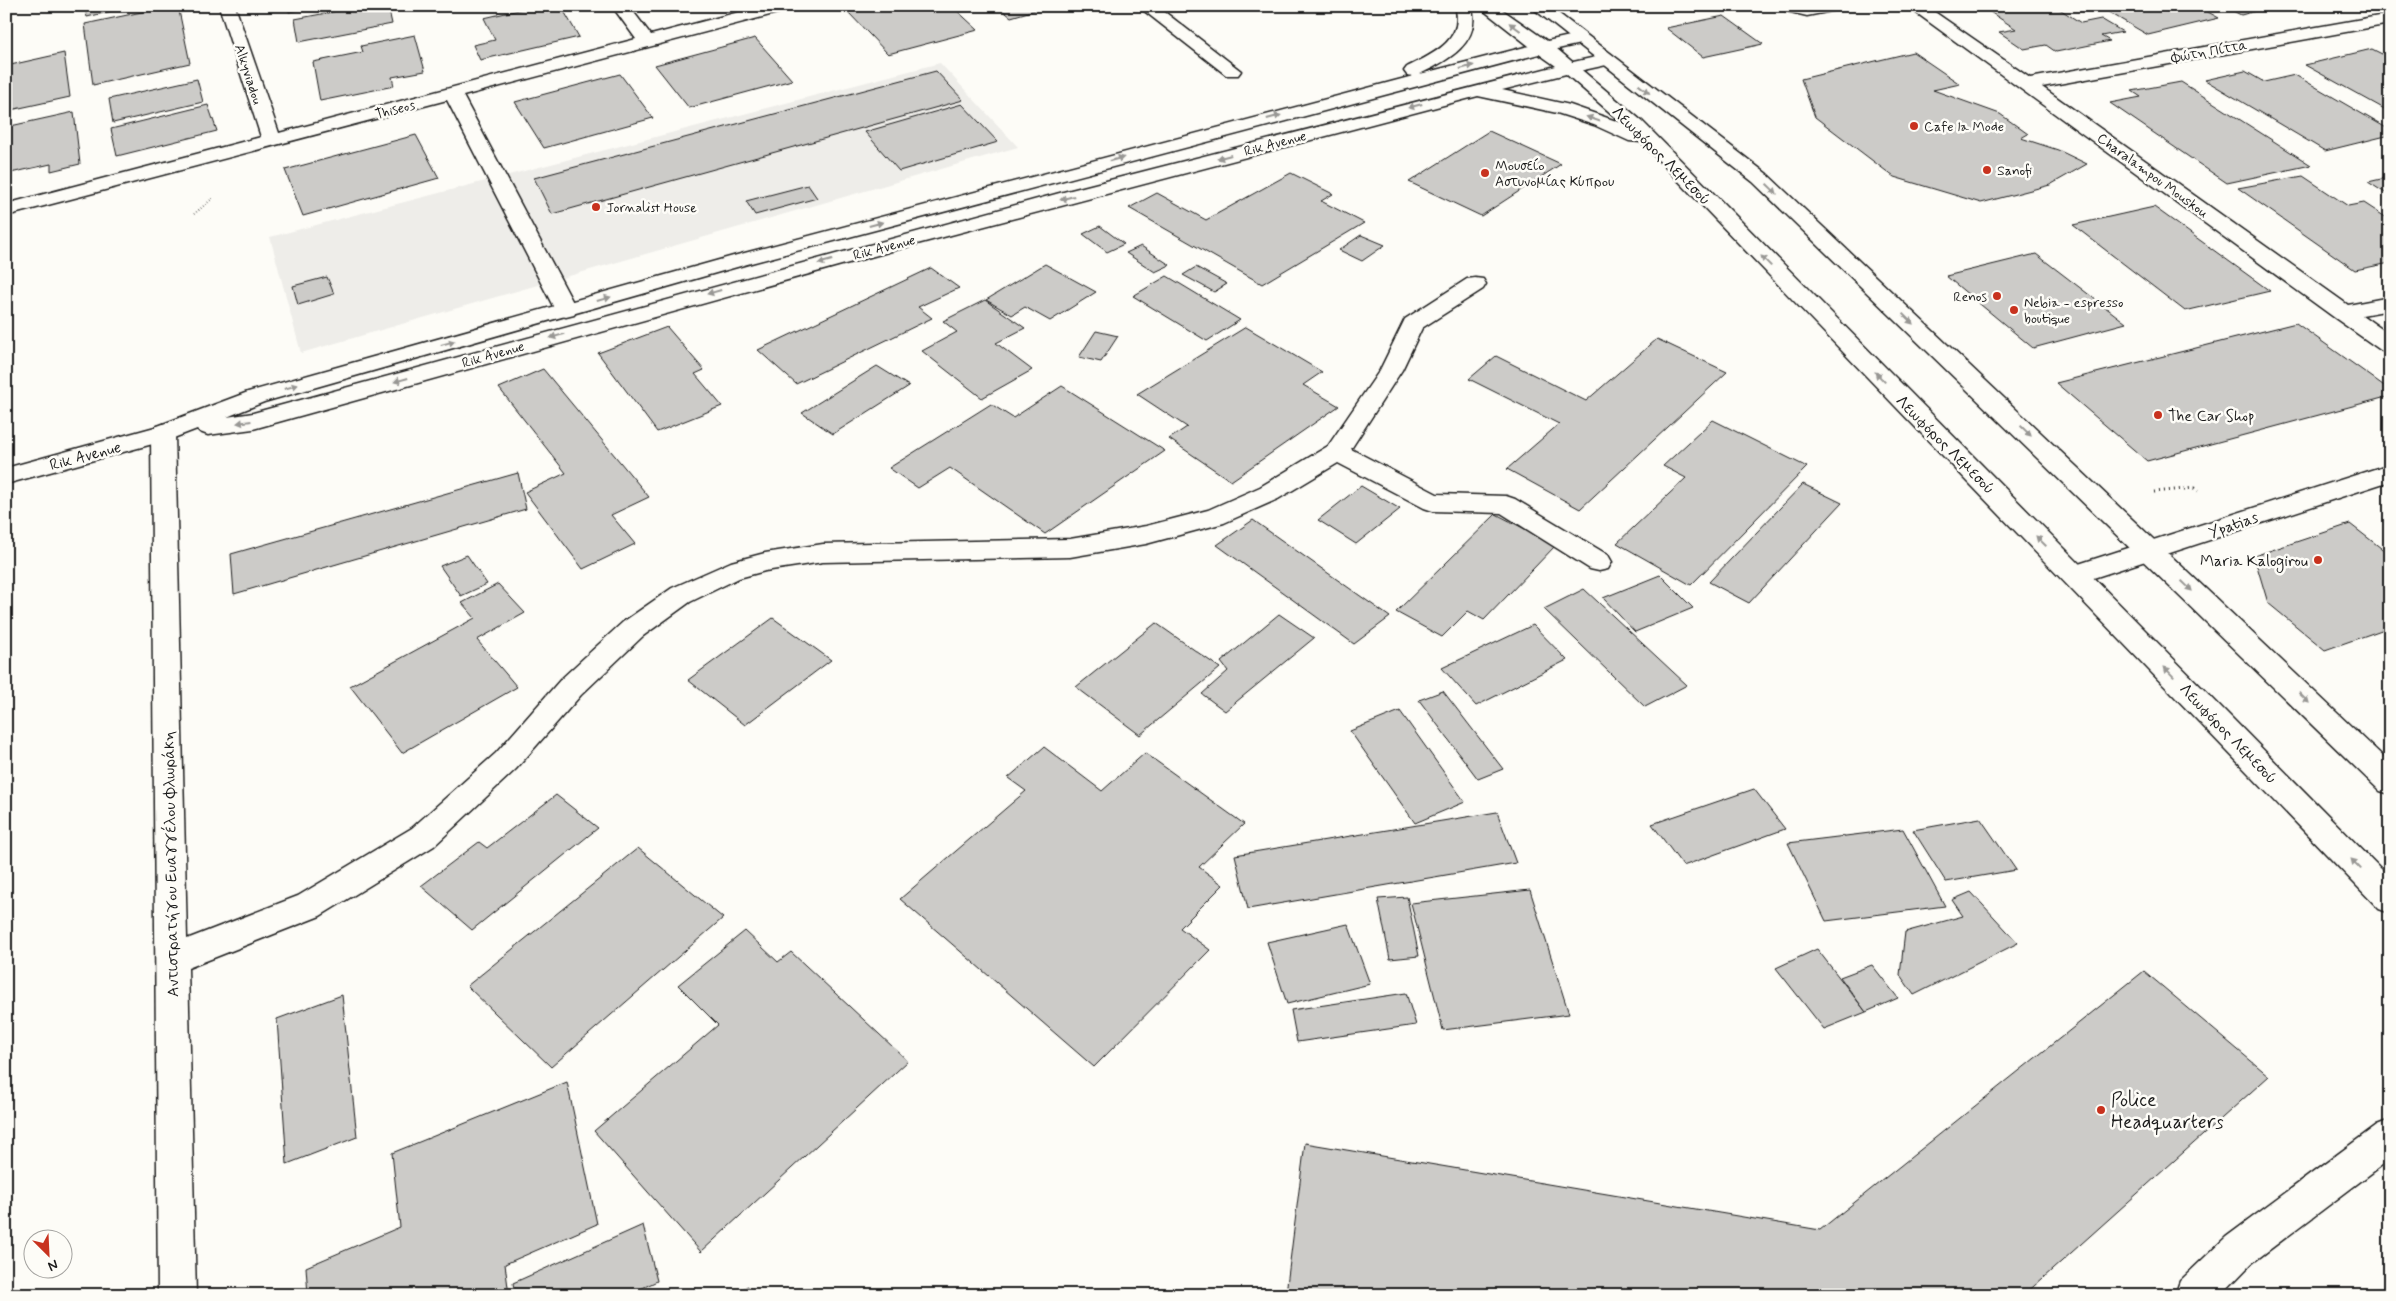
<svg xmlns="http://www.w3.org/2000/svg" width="2396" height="1301" font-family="Mynerve,sans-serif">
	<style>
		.built { fill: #eeede9 }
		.building { fill: #cccbc8; stroke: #1c1c1c }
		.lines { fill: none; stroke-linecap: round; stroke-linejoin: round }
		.minor-casing { stroke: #1c1c1c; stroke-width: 3 }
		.major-casing { stroke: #1c1c1c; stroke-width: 3 }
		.path-far1 { stroke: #1c1c1c; stroke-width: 2; stroke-dasharray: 0.5 2.5; stroke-linecap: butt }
		.path { stroke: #1c1c1c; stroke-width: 3; stroke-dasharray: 1 4; stroke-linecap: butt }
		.minor { fill: #fdfcf7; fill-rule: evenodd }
		.major { fill: #fdfcf7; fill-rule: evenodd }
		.oneway { fill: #989794 }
		.poi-dot { fill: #c8321e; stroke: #fdfcf7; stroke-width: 2 }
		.labels { text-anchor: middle; stroke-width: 5; stroke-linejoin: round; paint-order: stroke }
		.far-street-label { font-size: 14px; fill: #1c1c1c; stroke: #fdfcf7 }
		.far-poi-label { font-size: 14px; fill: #1c1c1c; stroke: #fdfcf7; text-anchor: start }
		.street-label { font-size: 16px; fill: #1c1c1c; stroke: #fdfcf7 }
		.poi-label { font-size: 16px; fill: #1c1c1c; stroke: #fdfcf7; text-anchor: start }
		.near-poi-label { font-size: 19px; fill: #1c1c1c; stroke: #fdfcf7; text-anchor: start }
	</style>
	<rect width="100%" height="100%" fill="#fdfcf7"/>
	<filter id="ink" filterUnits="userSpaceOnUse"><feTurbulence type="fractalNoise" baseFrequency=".02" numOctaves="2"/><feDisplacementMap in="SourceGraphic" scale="10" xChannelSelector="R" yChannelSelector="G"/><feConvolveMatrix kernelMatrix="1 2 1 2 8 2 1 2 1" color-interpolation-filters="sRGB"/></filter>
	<g filter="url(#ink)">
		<!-- built -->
		<polygon class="built" points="940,63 1018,147 301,353 270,237"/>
		<!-- building -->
		<g class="building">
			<polygon points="84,6 133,6 87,17"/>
			<polygon points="170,6 178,6 190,63 93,85 85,24"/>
			<polygon points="288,6 319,6 289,12"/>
			<polygon points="364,6 388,6 392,24 299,42 295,19"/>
			<polygon points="536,6 561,6 579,37 480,60 473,45 495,40 484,18"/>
			<polygon points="872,6 952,6 978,30 888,54 848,12"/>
			<polygon points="997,6 1049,6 1011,17"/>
			<polygon points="2005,6 2055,6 2081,23 2101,19 2123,32 2101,36 2110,41 2056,52 2046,45 2024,49 1999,32 2016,29 1987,10"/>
			<polygon points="2098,6 2197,6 2219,18 2148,35"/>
			<polygon points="2223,6 2274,6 2241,15"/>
			<polygon points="1724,16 1763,44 1703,57 1666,28"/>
			<polygon points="415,35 425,71 392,77 394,86 320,101 313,62 363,52 361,46"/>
			<polygon points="755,38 792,80 689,108 655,65"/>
			<polygon points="2372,49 2390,58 2390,112 2305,65"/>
			<polygon points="1913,52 1960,84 1933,90 2000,114 2028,134 2021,138 2058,150 2087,164 2050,185 1981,203 1894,177 1815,117 1801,79"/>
			<polygon points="64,53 70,97 6,111 6,66"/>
			<polygon points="936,71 963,100 552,214 534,178"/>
			<polygon points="2245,71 2264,82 2295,75 2390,130 2390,135 2325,151 2205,80"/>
			<polygon points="620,74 653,118 544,148 515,102"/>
			<polygon points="197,79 203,102 113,123 109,99"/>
			<polygon points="2181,82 2311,165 2227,183 2110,103 2141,97 2132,91"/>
			<polygon points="962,104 998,142 899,171 865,132"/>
			<polygon points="208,105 217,131 117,156 111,129"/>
			<polygon points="74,112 80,164 51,171 51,164 6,174 6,127"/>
			<polygon points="1489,131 1561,164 1481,216 1409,182"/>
			<polygon points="416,135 439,178 303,216 285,170"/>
			<polygon points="1291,173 1333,194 1321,201 1364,223 1262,284 1129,208 1157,193 1206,220"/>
			<polygon points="2303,176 2348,206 2364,203 2390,220 2390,263 2355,270 2238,188"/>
			<polygon points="2390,177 2390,196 2368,182"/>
			<polygon points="808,185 817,198 755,215 746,201"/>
			<polygon points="2154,207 2270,291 2185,311 2073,225"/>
			<polygon points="1100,226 1124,244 1107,252 1083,234"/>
			<polygon points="1361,235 1385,245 1362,261 1339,250"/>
			<polygon points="1141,246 1170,265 1155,272 1126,253"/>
			<polygon points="2036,254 2126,323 2033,348 1946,276"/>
			<polygon points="1045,264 1096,292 1050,321 1025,307 1012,315 986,300"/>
			<polygon points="1196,267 1227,284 1214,292 1183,275"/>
			<polygon points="931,268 959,288 918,307 932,318 796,384 758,350"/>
			<polygon points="1167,276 1240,320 1207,341 1133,296"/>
			<polygon points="327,277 334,294 298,305 293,286"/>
			<polygon points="985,300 1025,328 996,343 1032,370 982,398 922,351 957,332 943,321"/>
			<polygon points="2296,323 2390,390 2390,396 2147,461 2056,383"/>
			<polygon points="667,327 704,370 695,374 722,406 657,432 598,353"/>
			<polygon points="1246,327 1322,372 1303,385 1339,406 1231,481 1169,439 1187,427 1137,394"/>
			<polygon points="1096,331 1118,336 1101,362 1079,357"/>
			<polygon points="1657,339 1727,372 1580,509 1507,469 1559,424 1469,379 1496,356 1586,401"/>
			<polygon points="877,366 909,386 833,434 802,413"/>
			<polygon points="543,369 649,497 611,515 635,544 583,569 525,492 566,473 499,388"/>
			<polygon points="1062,386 1165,451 1045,534 950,468 918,488 889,468 991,404 1013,418"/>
			<polygon points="1713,420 1807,467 1691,585 1617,543 1686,478 1663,466"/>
			<polygon points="518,473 526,509 234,594 231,554"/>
			<polygon points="1803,484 1842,503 1749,603 1709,582"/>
			<polygon points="1361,486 1400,509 1356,544 1318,520"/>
			<polygon points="1496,514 1556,545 1484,620 1468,611 1442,637 1396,612"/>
			<polygon points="1253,520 1390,617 1354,644 1217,545"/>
			<polygon points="2350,524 2390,555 2390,627 2325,650 2268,603 2254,556"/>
			<polygon points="467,555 487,584 461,596 440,566"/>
			<polygon points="1660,575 1693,608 1635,632 1603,598"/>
			<polygon points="498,584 525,613 477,640 517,687 402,753 350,686 475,618 462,603"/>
			<polygon points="1584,589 1687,685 1645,707 1544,609"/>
			<polygon points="1279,614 1314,638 1225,711 1202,694 1228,671 1221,662"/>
			<polygon points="773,618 831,660 745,725 688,680"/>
			<polygon points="1156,623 1220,668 1140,735 1076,687"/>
			<polygon points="1533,625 1567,660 1476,706 1442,668"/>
			<polygon points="1443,691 1503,769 1478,779 1419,700"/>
			<polygon points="1400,711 1465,802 1415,823 1350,731"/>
			<polygon points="1044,747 1102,791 1145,753 1244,824 1199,867 1223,885 1180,928 1210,950 1094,1067 900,899 1026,791 1008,778"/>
			<polygon points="1754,789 1785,829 1683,866 1652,824"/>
			<polygon points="556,795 598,828 472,930 421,886 479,842 487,848"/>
			<polygon points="1497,812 1516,863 1248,909 1235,855"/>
			<polygon points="1980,818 2016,870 1946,882 1913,830"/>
			<polygon points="1903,829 1945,906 1826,921 1788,843"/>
			<polygon points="638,848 723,918 551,1067 467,986"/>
			<polygon points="1530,890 1569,1014 1443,1030 1411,903"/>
			<polygon points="1971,892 2018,943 1914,995 1900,975 1905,932 1963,916 1952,900"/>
			<polygon points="1407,897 1419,956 1390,959 1378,899"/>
			<polygon points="1348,924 1370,984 1287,1004 1267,942"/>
			<polygon points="745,931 778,962 791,952 908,1061 701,1252 594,1131 718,1025 678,985"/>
			<polygon points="1817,949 1866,1012 1824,1029 1776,968"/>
			<polygon points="1872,965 1898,998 1866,1012 1840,977"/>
			<polygon points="2144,971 2269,1076 2024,1295 1286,1293 1305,1143 1820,1230"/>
			<polygon points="1406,993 1416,1025 1297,1042 1291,1010"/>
			<polygon points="342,995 357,1137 287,1164 277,1019"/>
			<polygon points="567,1082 597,1224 505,1264 509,1295 308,1295 306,1267 400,1227 392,1153"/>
			<polygon points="643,1225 657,1281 628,1295 515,1295 513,1283"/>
			<polygon points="748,1286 751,1295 729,1295"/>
		</g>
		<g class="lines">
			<defs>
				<g id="minor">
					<polygon points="219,6 235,6 279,133 636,39 612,6 629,6 651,35 762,6 791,6 789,10 463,96 577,310 574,315 566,317 558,315 555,310 447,100 6,216 6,204 261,137"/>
					<polygon points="1138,6 1157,6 1241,71 1238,75 1226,75"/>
					<polygon points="1780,6 1839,6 1837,10 1807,16 1782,10"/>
					<polygon points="1907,6 1926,6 2030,78 2390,14 2390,24 2042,87 2348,305 2390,297 2390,310 2362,315 2390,335 2390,353 2382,351 2335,318"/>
					<polygon points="1579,34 1585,35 1588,39 1585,43 1544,52 1538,51 1535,47 1538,43"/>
					<polygon points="1605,55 1611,56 1614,60 1611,64 1570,73 1564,72 1561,68 1564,64"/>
					<polygon points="1475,278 1483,279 1486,284 1483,289 1422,328 1402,370 1351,449 1437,494 1506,496 1515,499 1608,555 1612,562 1608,569 1599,571 1590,569 1501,513 1433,511 1424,508 1338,463 1278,499 1224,523 1146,544 1070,557 823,562 765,571 739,578 690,602 643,636 581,695 516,769 434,846 320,916 188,968 196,1295 158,1295 151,433 155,427 163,425 171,427 175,433 187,939 298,896 412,828 496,753 561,679 623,622 672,588 731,562 765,553 823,544 1070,539 1146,526 1208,510 1260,487 1328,446 1380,370 1405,319 1467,279"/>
					<polygon points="2390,464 2390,481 2075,584 2066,582 2062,575 2066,568"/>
					<polygon points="2390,1120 2390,1159 2252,1263 2221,1295 2175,1295 2180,1281 2226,1237 2377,1125"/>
				</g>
				<g id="major">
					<path d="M1455 6H1471C1483 42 1447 61 1420 74L1529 46 1478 6H1497L1550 43 1643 122 2390 878V913L2379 909 1641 142 1629 141 1594 125 1557 113 1478 96 917 244 253 429 208 435 200 432 197 429 171 439 6 484V468L155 427 248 392 737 255 1413 76 1407 75 1404 71 1407 67C1433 54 1465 40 1455 6ZM1539 54 1556 66 1067 191 253 413 227 417 264 402 751 263ZM1566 74 1622 123 1570 105 1502 90Z"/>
					<polygon points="1530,6 1549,6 1767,174 2390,763 2390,794 2380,791 1753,182"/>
				</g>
			</defs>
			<!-- minor casing -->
			<use href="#minor" class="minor-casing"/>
			<!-- major casing -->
			<use href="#major" class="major-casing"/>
			<!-- path-far1 -->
			<polyline class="path-far1" points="194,214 212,199 212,196"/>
			<!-- path -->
			<polyline class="path" points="2154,492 2194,488 2198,491"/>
			<!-- minor -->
			<use href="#minor" class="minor"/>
			<!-- major -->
			<use href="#major" class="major"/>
		</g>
		<!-- one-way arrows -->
		<defs><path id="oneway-solid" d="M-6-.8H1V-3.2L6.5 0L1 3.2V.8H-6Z" transform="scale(1.25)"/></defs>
		<g class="oneway">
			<use href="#oneway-solid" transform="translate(1515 27) rotate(-144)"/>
			<use href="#oneway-solid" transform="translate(1467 67) rotate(-15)"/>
			<use href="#oneway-solid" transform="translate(1644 89) rotate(38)"/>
			<use href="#oneway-solid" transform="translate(1415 106) rotate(165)"/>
			<use href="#oneway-solid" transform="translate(1274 117) rotate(-15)"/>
			<use href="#oneway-solid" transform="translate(1593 119) rotate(-161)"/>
			<use href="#oneway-solid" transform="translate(1224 157) rotate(165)"/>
			<use href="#oneway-solid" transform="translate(1117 159) rotate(-15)"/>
			<use href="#oneway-solid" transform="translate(1772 189) rotate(44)"/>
			<use href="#oneway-solid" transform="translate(1067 198) rotate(165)"/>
			<use href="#oneway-solid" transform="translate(876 224) rotate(-15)"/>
			<use href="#oneway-solid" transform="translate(1766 261) rotate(-134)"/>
			<use href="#oneway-solid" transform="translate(825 262) rotate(165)"/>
			<use href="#oneway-solid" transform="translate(714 292) rotate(164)"/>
			<use href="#oneway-solid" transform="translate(604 299) rotate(-16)"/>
			<use href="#oneway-solid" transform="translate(1908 319) rotate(44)"/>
			<use href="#oneway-solid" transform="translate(557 336) rotate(164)"/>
			<use href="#oneway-solid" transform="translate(448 343) rotate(-16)"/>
			<use href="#oneway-solid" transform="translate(1880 377) rotate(-134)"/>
			<use href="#oneway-solid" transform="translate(401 380) rotate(164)"/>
			<use href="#oneway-solid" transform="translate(291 387) rotate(-16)"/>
			<use href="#oneway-solid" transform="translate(244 422) rotate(172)"/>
			<use href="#oneway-solid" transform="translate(2026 431) rotate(44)"/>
			<use href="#oneway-solid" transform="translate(2041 541) rotate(-135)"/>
			<use href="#oneway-solid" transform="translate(2187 586) rotate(44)"/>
			<use href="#oneway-solid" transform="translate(2169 672) rotate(-134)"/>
			<use href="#oneway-solid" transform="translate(2304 698) rotate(44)"/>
			<use href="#oneway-solid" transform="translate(2356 864) rotate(-134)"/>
		</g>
	</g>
	<!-- markers -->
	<g class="poi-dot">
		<circle cx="1914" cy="126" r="5"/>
		<circle cx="1987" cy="170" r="5"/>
		<circle cx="1485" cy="173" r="5"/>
		<circle cx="596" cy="207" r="5"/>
		<circle cx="1997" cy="296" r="5"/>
		<circle cx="2014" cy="310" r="5"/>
		<circle cx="2158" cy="415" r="5"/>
		<circle cx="2318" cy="560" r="5"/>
		<circle cx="2101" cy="1110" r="5"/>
	</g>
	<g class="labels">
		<!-- far-street labels -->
		<g class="far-street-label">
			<text transform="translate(2209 51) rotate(-10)" y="5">Φώτη Πίττα</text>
			<text transform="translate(249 74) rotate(72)" y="5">Alkyviadou</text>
			<text transform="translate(395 109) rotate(-15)" y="5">Thiseos</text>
			<text transform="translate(1275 143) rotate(-15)" y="5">Rik Avenue</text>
			<text transform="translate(2153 175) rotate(36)" y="5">Charalampou Mouskou</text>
			<text transform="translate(884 247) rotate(-15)" y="5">Rik Avenue</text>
			<text transform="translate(493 354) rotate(-16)" y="5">Rik Avenue</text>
		</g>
		<!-- far-poi labels -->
		<g class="far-poi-label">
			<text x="1924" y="131">Cafe la Mode</text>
			<text x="1495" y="170">Μουσείο<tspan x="1495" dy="16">Αστυνομίας Κύπρου</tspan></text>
			<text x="1997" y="175">Sanofi</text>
			<text x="606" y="212">Jornalist House</text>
			<text x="1987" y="301" text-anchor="end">Renos</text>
			<text x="2024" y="307">Nebia - espresso<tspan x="2024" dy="16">boutique</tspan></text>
		</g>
		<!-- street labels -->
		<g class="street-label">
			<text transform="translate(1662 155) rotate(45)" y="6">Λεωφόρος Λεμεσού</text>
			<text transform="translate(1946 444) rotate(45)" y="6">Λεωφόρος Λεμεσού</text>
			<text transform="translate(85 455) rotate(-15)" y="6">Rik Avenue</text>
			<text transform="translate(2233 524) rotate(-19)" y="6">Ypatias</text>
			<text transform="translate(2229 733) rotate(46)" y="6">Λεωφόρος Λεμεσού</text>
			<text transform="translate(170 864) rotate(-91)" y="6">Αντιστρατήγου Ευαγγέλου Φλωράκη</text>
		</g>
		<!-- poi labels -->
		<g class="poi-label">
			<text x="2168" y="421">The Car Shop</text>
			<text x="2308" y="566" text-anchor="end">Maria Kalogirou</text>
		</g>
		<!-- near-poi labels -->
		<g class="near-poi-label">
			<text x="2111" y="1106">Police<tspan x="2111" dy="22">Headquarters</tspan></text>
		</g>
	</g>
	<!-- margin -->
	<rect width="2396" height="1301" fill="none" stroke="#fdfcf7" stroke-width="25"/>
	<rect x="12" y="12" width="2371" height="1276" fill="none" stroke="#1c1c1c" stroke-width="2" filter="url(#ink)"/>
	<!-- north arrow -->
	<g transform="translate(48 1254) rotate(156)"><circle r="24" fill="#fdfcf7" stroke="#a3a29f"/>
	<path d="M0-4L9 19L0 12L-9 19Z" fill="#c8321e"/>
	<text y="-8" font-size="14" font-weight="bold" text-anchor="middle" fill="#1c1c1c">N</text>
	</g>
</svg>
